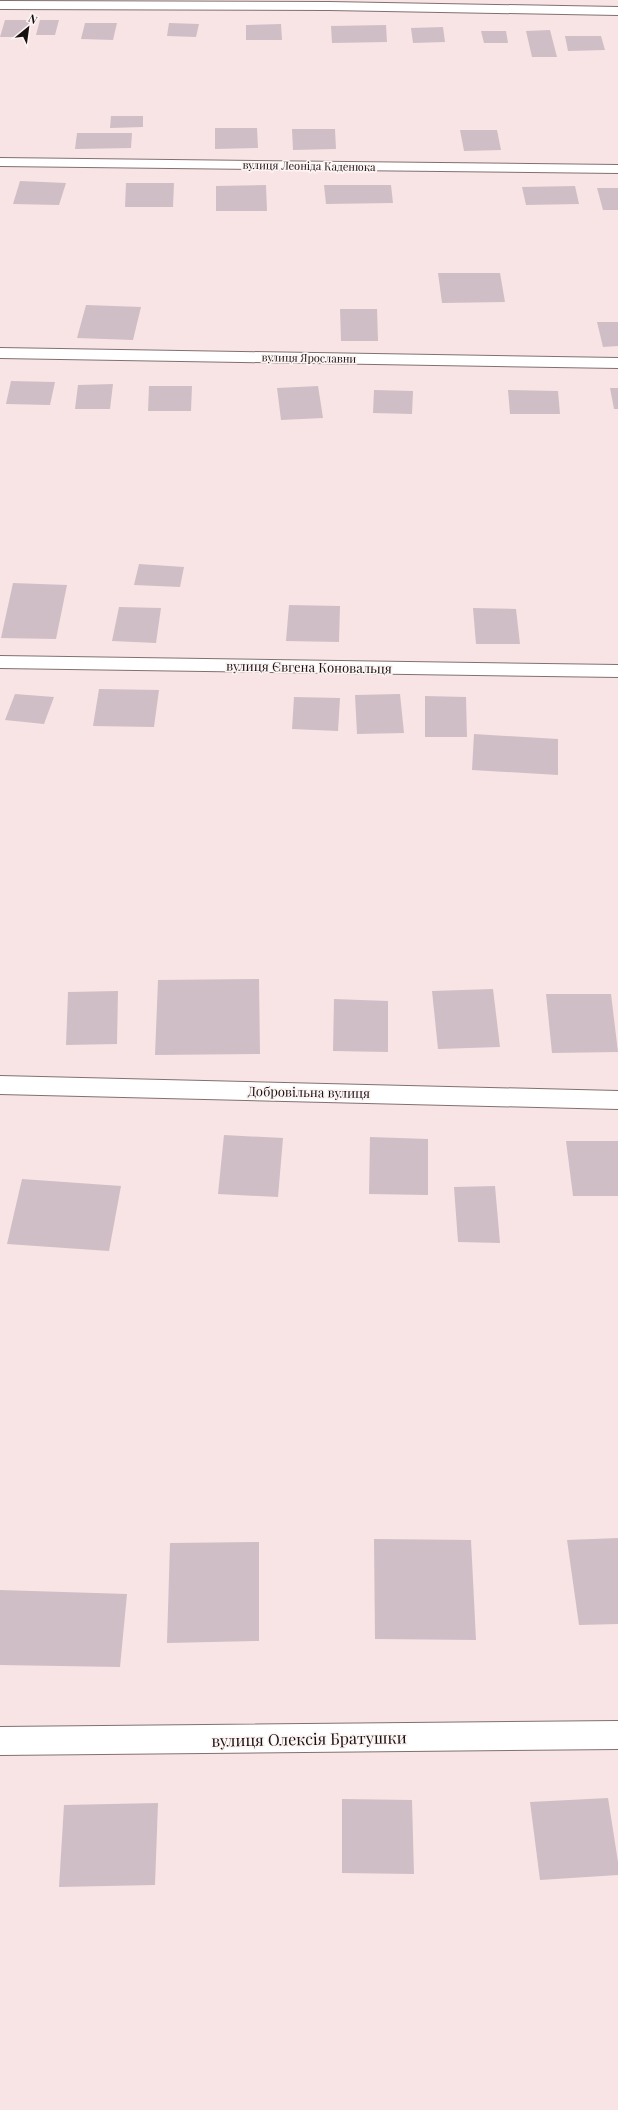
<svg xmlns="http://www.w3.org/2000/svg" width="618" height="2110" font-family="'Playfair Display',serif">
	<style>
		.building { fill: #cfbec6 }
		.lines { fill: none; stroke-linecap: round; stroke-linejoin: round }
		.minor-casing { stroke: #827070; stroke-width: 2 }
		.minor { fill: #fff; fill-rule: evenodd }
		.labels { text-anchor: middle; stroke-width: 3.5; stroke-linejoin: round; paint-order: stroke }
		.far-street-label { font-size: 11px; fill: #181111; stroke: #fdf4f4 }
		.street-label { font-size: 13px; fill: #181111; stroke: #fdf4f4 }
		.near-street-label { font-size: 16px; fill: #181111; stroke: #fdf4f4 }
	</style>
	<rect width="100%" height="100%" fill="#f8e4e4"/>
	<!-- building -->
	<g class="building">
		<polygon points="5,20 31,20 27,37 0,37"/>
		<polygon points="40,20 59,20 55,35 36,35"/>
		<polygon points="85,23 117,23 113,40 81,39"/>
		<polygon points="169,23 199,24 196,37 167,36"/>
		<polygon points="281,24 282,40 246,40 246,25"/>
		<polygon points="386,25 387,42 332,43 331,26"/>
		<polygon points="443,27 445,42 413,43 411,28"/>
		<polygon points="550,30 557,57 532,57 526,31"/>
		<polygon points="481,31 506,31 508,43 484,43"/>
		<polygon points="565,36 601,36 605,50 568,51"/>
		<polygon points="111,116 143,116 143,127 110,128"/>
		<polygon points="215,128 257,128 258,148 215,149"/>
		<polygon points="292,129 335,129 336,149 293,150"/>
		<polygon points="460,130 497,130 501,150 464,151"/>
		<polygon points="77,133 132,133 131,148 75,149"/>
		<polygon points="20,181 66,183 59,205 13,204"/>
		<polygon points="126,183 174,183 173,207 125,207"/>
		<polygon points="266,185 267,211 216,211 216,186"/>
		<polygon points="324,185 391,185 393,203 326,204"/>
		<polygon points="575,186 579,204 526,205 522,187"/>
		<polygon points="597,188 618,188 618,210 603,210"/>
		<polygon points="438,273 500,273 505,302 442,303"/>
		<polygon points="86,305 141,307 133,340 77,338"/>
		<polygon points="340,309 377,309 378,341 341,341"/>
		<polygon points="597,322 618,322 618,346 603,347"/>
		<polygon points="11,381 55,382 50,405 6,404"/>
		<polygon points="113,384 110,409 75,409 78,385"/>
		<polygon points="149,386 192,386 191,411 148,411"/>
		<polygon points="318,386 323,418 281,420 277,388"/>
		<polygon points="610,388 618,388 618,409 614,409"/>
		<polygon points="374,390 413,391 412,414 373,413"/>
		<polygon points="508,390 558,391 560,414 510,414"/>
		<polygon points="139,564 184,567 180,587 134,585"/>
		<polygon points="13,583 67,585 56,639 1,638"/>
		<polygon points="289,605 340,606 339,642 286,641"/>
		<polygon points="119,607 161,608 156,643 112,641"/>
		<polygon points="473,608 516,609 520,644 476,644"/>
		<polygon points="99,689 159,690 154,727 93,726"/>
		<polygon points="15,694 54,697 44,724 5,720"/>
		<polygon points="400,694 404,733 357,734 355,695"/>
		<polygon points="425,696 466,697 467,737 425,737"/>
		<polygon points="294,697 340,698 338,731 292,729"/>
		<polygon points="474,734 558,739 558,775 472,770"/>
		<polygon points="259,979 260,1054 155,1055 158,980"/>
		<polygon points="493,989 500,1047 438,1049 432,991"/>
		<polygon points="118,991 117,1044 66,1045 68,992"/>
		<polygon points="546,994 611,994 618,1052 552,1053"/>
		<polygon points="334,999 388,1001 388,1052 333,1051"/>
		<polygon points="224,1135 283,1138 278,1197 218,1194"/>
		<polygon points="370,1137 428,1139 428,1195 369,1194"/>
		<polygon points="566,1141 618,1141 618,1196 573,1196"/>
		<polygon points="22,1179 121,1186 109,1251 7,1244"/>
		<polygon points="495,1186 500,1243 458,1242 454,1187"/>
		<polygon points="618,1538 618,1624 579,1625 567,1540"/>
		<polygon points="374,1539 471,1540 476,1640 375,1639"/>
		<polygon points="259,1542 259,1641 167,1643 170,1543"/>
		<polygon points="0,1590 127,1594 120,1667 0,1665"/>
		<polygon points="608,1798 618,1862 618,1875 540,1880 530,1802"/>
		<polygon points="342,1799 412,1800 414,1874 342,1873"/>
		<polygon points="158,1803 155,1885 59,1887 64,1805"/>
	</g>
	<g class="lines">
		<defs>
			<g id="minor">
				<polygon points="0,1 329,2 618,7 618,15 329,10 0,9"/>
				<polygon points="0,158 618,165 618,173 0,166"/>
				<polygon points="0,348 618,358 618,368 0,358"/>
				<polygon points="0,656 618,665 618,677 0,668"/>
				<polygon points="0,1076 618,1091 618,1109 0,1094"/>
				<polygon points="618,1721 618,1749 0,1755 0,1727"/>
			</g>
		</defs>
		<!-- minor casing -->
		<use href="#minor" class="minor-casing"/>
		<!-- minor -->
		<use href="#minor" class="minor"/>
	</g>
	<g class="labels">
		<!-- far-street labels -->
		<g class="far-street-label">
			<text transform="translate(309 166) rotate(1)" y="4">вулиця Леоніда Каденюка</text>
			<text transform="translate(309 358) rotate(1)" y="4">вулиця Ярославни</text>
		</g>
		<!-- street labels -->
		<g class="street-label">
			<text transform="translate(309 667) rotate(1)" y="5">вулиця Євгена Коновальця</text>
			<text transform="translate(309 1092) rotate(1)" y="5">Добровільна вулиця</text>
		</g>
		<!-- near-street labels -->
		<g class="near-street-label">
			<text transform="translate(309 1739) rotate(-1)" y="6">вулиця Олексія Братушки</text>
		</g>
	</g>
	<!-- north arrow -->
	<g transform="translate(28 28) rotate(29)" stroke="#fdf4f4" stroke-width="3" paint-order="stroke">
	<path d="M0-3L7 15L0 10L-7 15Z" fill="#181111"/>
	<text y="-6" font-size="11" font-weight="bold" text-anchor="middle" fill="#181111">N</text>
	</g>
</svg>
